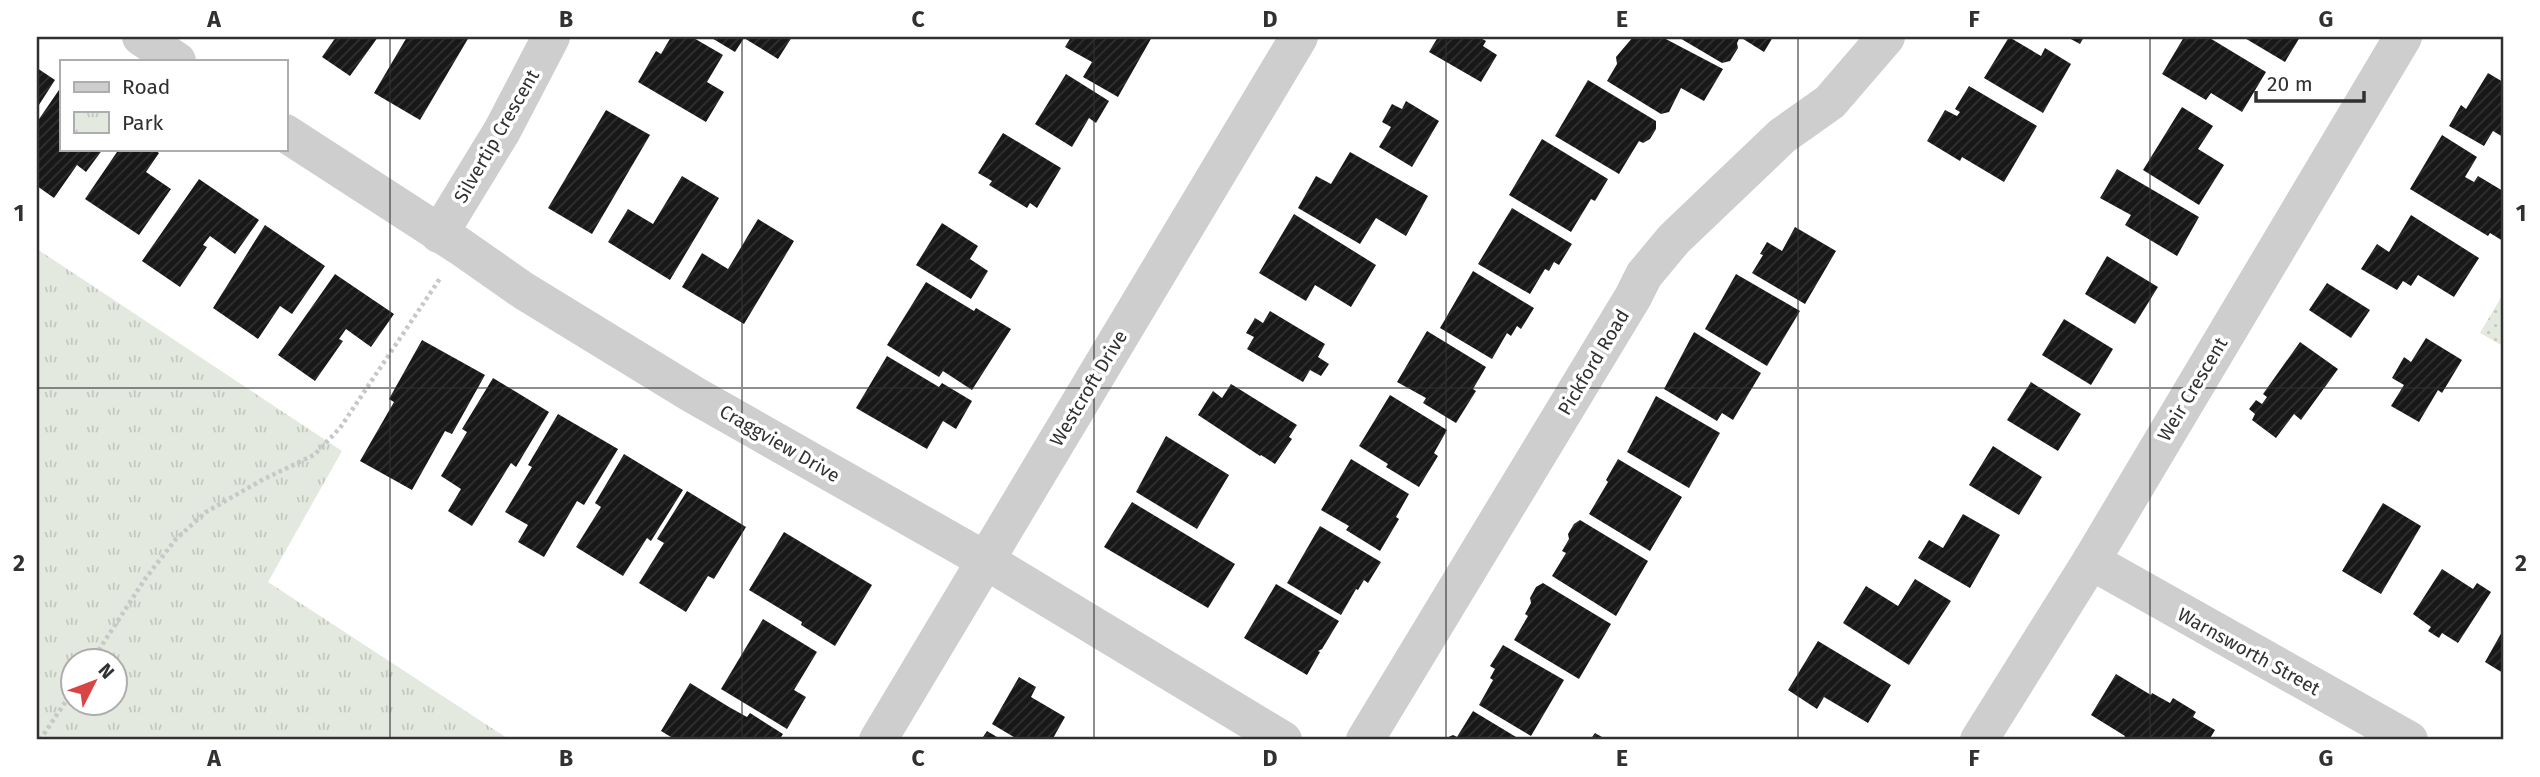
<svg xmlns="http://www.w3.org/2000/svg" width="2540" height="777" font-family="'Fira Sans',sans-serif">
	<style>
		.grass { fill: url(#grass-dots) }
		.park { fill: url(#park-tufts); fill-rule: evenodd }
		.building { fill: url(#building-hatch) }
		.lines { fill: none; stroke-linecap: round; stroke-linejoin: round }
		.path { stroke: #c8c8c8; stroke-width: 4.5; stroke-dasharray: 3.5 3.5; stroke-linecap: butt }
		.minor { stroke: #cecece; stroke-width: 38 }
		.grid { fill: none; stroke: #313131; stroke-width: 2; stroke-opacity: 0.55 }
		.labels { text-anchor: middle; stroke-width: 7; stroke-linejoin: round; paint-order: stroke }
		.street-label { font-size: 19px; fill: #313131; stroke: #fff }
		.neatline { fill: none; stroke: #313131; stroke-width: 2.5 }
		.grid-label { font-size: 23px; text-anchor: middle; font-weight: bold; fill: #313131 }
	</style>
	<defs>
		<pattern id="grass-dots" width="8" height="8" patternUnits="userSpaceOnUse" patternTransform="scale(1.75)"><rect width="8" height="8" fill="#e3e9de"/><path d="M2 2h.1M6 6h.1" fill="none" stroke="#c3c8bf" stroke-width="1.8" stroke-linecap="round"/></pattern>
		<pattern id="park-tufts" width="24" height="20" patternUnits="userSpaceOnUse" patternTransform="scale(1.75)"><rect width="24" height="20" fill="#e3e9de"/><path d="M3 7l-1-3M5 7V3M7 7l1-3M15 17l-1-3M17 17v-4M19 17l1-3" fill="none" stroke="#c3c8bf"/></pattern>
		<pattern id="building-hatch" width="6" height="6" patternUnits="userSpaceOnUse" patternTransform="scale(1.75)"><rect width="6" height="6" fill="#181818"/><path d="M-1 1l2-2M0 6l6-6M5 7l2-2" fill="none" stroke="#313131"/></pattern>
	</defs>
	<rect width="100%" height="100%" fill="#fff"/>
	<!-- grass -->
	<polygon class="grass" points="2503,294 2503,346 2480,333"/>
	<!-- park -->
	<path class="park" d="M37 249 342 451 268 582 510 740H37ZM74 662H116V704H74Z"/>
	<!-- building -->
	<g class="building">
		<polygon points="336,37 378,37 350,76 322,57"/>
		<polygon points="407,37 469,37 420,120 374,93"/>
		<polygon points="671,37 692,37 723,55 707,82 724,92 706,122 638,82 656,51 661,54"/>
		<polygon points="710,37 792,37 778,59 744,38 735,52"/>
		<polygon points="1071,37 1152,37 1118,97 1083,77 1092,62 1065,47"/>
		<polygon points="1438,37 1479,37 1486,41 1483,46 1497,55 1481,82 1429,52"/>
		<polygon points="1633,37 1662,37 1723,69 1704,101 1681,88 1669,112 1661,114 1607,81 1617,64 1616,57"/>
		<polygon points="1678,37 1773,37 1764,52 1740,37 1737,43 1738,48 1730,61 1722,63"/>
		<polygon points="2009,37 2041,56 2045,48 2071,64 2043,113 1984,78"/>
		<polygon points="2067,37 2084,37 2080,44"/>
		<polygon points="2184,37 2208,37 2266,72 2242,112 2211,93 2206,100 2162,74"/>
		<polygon points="2243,37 2300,37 2285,62"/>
		<polygon points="37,68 55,80 37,108"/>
		<polygon points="2488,73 2503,82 2503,137 2493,131 2484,146 2449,126 2461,105 2466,109"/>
		<polygon points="1066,74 1109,101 1096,123 1089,118 1072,147 1035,124"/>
		<polygon points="1588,80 1656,121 1656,129 1650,139 1643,143 1639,141 1619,174 1555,136"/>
		<polygon points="1969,86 2037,126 2004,182 1962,157 1960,161 1927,141 1945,110 1957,116 1960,112 1955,109"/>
		<polygon points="61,87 61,149 103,149 86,172 77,165 54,198 37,186 37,122"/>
		<polygon points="1406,101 1439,121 1412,167 1379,147 1391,127 1382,122 1392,104 1402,109"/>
		<polygon points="2182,107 2213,126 2198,149 2224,165 2199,205 2143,170"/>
		<polygon points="606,110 650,135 592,234 548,208"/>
		<polygon points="1003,133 1061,168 1037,208 1030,203 1027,208 989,185 992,181 978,173"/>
		<polygon points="2442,135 2477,157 2465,177 2474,182 2478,176 2503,191 2503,241 2490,233 2488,236 2410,189"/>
		<polygon points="1542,139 1608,179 1595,201 1591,199 1571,232 1509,195"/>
		<polygon points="119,149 153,149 159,153 146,172 171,189 139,235 85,199"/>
		<polygon points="1350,152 1428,196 1406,236 1376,218 1360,244 1298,208 1316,176 1331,184"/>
		<polygon points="2117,169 2199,217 2177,256 2125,225 2131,215 2100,198"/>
		<polygon points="682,176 719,198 670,280 608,242 628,209 653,224"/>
		<polygon points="199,179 259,220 235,254 210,236 203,245 207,247 180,287 142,261"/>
		<polygon points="1512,208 1572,244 1559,265 1554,262 1549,271 1545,269 1530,294 1478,264"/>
		<polygon points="1294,214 1376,265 1351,307 1315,285 1306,301 1259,273"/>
		<polygon points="2411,215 2479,258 2454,297 2418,275 2411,286 2403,281 2397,290 2361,269 2377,244 2389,252"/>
		<polygon points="758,219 794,241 744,324 682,287 702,253 728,269"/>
		<polygon points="942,223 978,246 970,259 988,271 971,299 916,265"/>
		<polygon points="265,225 325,266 292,314 280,306 258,339 213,308"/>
		<polygon points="1795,227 1836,251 1805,304 1752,273 1763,255 1760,254 1767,242 1782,251"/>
		<polygon points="2107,256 2158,287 2135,324 2085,294"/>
		<polygon points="1473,271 1534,308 1521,329 1517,326 1511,336 1507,333 1492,359 1440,328"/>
		<polygon points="335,274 394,314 371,347 346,329 339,339 343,341 315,381 278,355"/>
		<polygon points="1736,274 1800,311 1767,366 1705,329"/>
		<polygon points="926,282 974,311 976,308 1011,329 972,390 943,371 939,377 887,345"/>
		<polygon points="2327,283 2370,310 2351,338 2309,310"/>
		<polygon points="1270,311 1325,344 1318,357 1329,364 1321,376 1310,370 1303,382 1247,349 1254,337 1246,333 1255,318 1263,323"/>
		<polygon points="2064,319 2113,349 2091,385 2042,355"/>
		<polygon points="1427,331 1486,367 1473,389 1476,391 1456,423 1423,403 1426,398 1397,382"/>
		<polygon points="1694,332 1761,373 1733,420 1722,413 1717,421 1664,389"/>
		<polygon points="2426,338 2462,360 2442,393 2438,390 2419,422 2391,406 2404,385 2392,378 2404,357 2411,362"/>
		<polygon points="422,340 485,375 452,434 445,431 412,490 360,461 394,402 389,399"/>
		<polygon points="2300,342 2338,369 2301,420 2294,414 2276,438 2252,420 2255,414 2249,409 2256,400 2262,404 2267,397 2263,394"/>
		<polygon points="887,356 939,387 942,383 972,401 956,429 943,421 927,449 856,408"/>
		<polygon points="493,378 549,412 516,467 511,463 472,526 448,511 461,489 441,476 467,432 462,429"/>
		<polygon points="2031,382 2081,414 2058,451 2007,420"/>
		<polygon points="1231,384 1297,425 1289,437 1292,439 1275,464 1261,455 1260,456 1198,415 1213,391 1222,398"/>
		<polygon points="1390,395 1447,430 1434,453 1438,456 1419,487 1386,467 1388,464 1359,446"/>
		<polygon points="1656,396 1720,433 1689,488 1627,452"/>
		<polygon points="558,414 618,449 584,505 577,501 544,557 518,542 528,525 505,512 532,467 528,465"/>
		<polygon points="1166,436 1229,475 1197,529 1136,492"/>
		<polygon points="1993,446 2042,477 2019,515 1969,485"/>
		<polygon points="624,454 683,490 651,541 647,538 623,576 576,547 601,507 595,503"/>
		<polygon points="1351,459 1409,494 1396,517 1399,519 1380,551 1346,530 1349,526 1321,510"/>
		<polygon points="1618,459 1682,497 1650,551 1589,514 1608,482 1606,480"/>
		<polygon points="687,491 746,527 714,579 708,576 686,612 639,583 664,543 657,539"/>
		<polygon points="1132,502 1235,564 1208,608 1104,547"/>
		<polygon points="2383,503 2421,526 2381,594 2342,571"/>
		<polygon points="1963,514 2000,535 1970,588 1918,558 1929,540 1943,548"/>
		<polygon points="1580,520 1648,561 1616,616 1552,576 1566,553 1562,551 1569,539 1568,534 1574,524"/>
		<polygon points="1320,526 1381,562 1368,583 1364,580 1358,590 1356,589 1341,615 1287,583"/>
		<polygon points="784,532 872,585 835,646 801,625 802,622 749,590"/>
		<polygon points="2442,569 2473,589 2477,583 2491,592 2458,643 2442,633 2439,638 2428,631 2431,627 2413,614"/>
		<polygon points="1915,579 1951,601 1909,665 1843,623 1866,586 1898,606"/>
		<polygon points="1543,583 1611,624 1579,679 1514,640 1528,616 1525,614 1531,603 1530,598 1536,587"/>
		<polygon points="1276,584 1339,621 1322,649 1318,651 1320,652 1307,675 1244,638"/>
		<polygon points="763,619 817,652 794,690 806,697 787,729 721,689"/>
		<polygon points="2503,630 2503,673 2485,662"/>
		<polygon points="1818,641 1891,685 1868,723 1824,697 1817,709 1788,690"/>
		<polygon points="1503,645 1564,680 1531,736 1479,705 1493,680 1490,678 1495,669 1490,666"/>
		<polygon points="2116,674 2151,695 2152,693 2170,703 2173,698 2196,712 2193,717 2215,730 2209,740 2127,740 2124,738 2125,736 2091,715"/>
		<polygon points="1019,677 1036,687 1031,697 1065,717 1052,740 1019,740 992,724"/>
		<polygon points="690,683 729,707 747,717 750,713 783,734 779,740 676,740 661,731"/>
		<polygon points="1473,711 1521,740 1442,740 1453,735 1457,737"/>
		<polygon points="987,731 1002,740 981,740"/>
		<polygon points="1595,733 1607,740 1590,740"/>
	</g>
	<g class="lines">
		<!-- path -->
		<g class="path">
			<polyline points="91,662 145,579 176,539 206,512 262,480 314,455 340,428 441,277"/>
			<polyline points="40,740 74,689"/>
		</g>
		<!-- minor -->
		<g class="minor">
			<polyline points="141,37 177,61"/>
			<polyline points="285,133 461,247 524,291 694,395 985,560 1283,740"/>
			<polyline points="439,234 502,131 551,37"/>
			<polyline points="2091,561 2409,740"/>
			<polyline points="878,740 1299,37"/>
			<polyline points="1365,740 1633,297 1644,275 1674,239 1782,136 1830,102 1886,37"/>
			<polyline points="1979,740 2091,561 2403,37"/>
		</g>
	</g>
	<!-- grid -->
	<path class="grid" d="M390 37V740M742 37V740M1094 37V740M1446 37V740M1798 37V740M2150 37V740M37 388H2503"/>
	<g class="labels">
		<!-- street labels -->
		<g class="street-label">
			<text transform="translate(496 136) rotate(-60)" y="7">Silvertip Crescent</text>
			<text transform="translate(1593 362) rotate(-59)" y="7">Pickford Road</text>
			<text transform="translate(1088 388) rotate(-59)" y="7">Westcroft Drive</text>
			<text transform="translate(2192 389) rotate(-59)" y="7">Weir Crescent</text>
			<text transform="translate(780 443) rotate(30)" y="7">Craggview Drive</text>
			<text transform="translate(2249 651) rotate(29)" y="7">Warnsworth Street</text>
		</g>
	</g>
	<!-- border -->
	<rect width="2540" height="777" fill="none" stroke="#ffffff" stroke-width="77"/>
	<!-- legend -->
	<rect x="60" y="60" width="228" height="91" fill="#ffffff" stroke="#adadad" stroke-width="2"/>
	<rect x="74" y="82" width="35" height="10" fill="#cecece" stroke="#adadad" stroke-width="2"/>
	<text x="122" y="94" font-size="21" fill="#313131">Road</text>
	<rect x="74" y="112" width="35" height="21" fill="url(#park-tufts)" stroke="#adadad" stroke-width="2"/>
	<text x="122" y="130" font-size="21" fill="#313131">Park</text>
	<!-- north arrow -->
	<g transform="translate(94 682) rotate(48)"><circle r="33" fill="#ffffff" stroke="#adadad" stroke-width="2"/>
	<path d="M0-5L12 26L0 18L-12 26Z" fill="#d74544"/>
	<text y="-10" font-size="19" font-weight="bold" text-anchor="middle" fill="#313131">N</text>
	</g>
	<!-- scale -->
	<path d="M2256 91v10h108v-10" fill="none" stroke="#313131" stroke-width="3.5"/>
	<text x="2267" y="91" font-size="21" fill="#313131" stroke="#ffffff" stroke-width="5" paint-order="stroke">20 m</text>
	<rect x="38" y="38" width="2464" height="700" class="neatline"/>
	<g class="grid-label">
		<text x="214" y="27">A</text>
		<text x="566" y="27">B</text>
		<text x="918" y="27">C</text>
		<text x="1270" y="27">D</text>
		<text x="1622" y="27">E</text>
		<text x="1974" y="27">F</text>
		<text x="2326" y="27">G</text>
		<text x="19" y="221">1</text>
		<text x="2521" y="221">1</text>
		<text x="19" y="571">2</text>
		<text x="2521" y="571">2</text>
		<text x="214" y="766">A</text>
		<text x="566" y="766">B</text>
		<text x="918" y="766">C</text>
		<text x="1270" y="766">D</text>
		<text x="1622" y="766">E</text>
		<text x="1974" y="766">F</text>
		<text x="2326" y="766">G</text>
	</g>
</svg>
